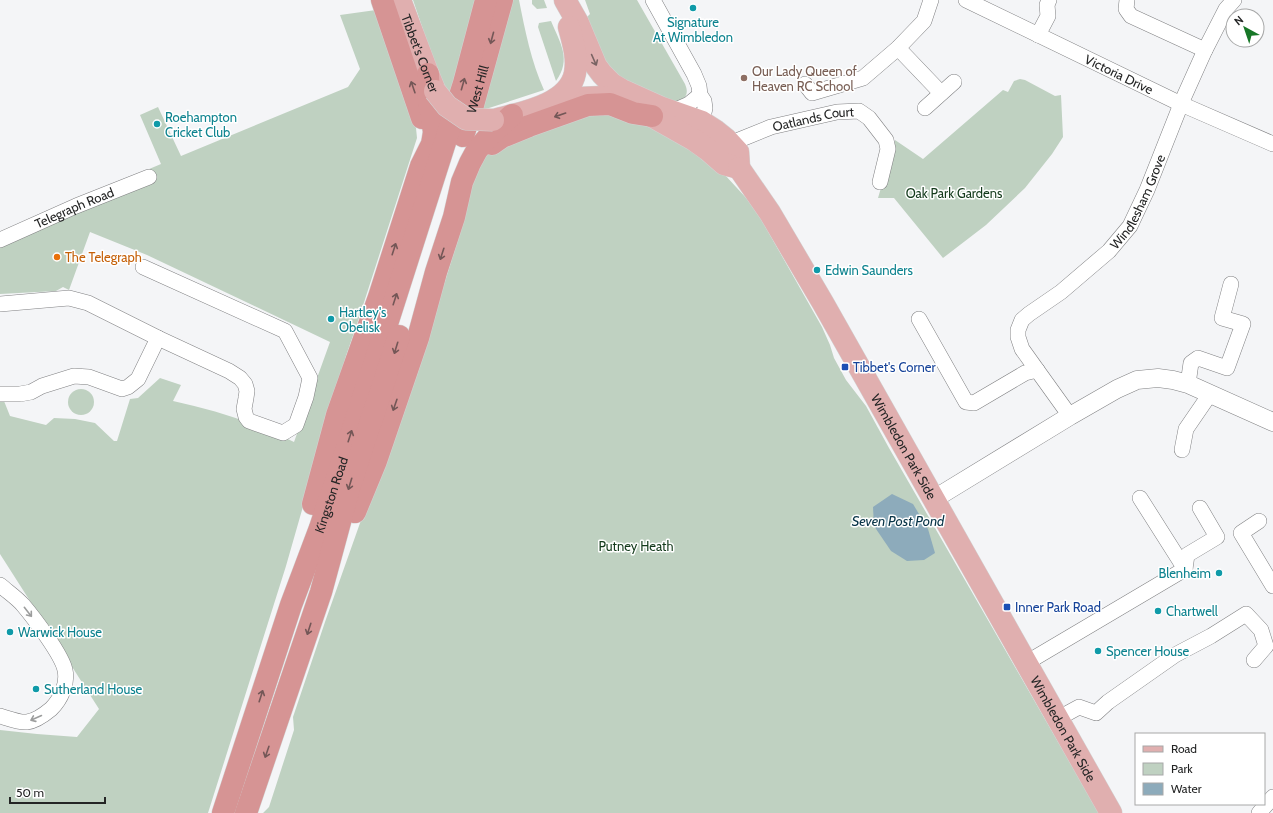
<svg xmlns="http://www.w3.org/2000/svg" width="1273" height="813" font-family="Cabin,sans-serif">
	<style>
		.green { fill: #bfd1c1 }
		.water { fill: #8dabbb }
		.lines { fill: none; stroke-linecap: round; stroke-linejoin: round }
		.minor-casing { stroke: #808183; stroke-width: 16 }
		.tertiary-casing { stroke: #808183; stroke-width: 19 }
		.primary-casing { stroke: #d3d3d3; stroke-width: 23 }
		.trunk-casing { stroke: #d3d3d3; stroke-width: 23 }
		.minor { stroke: #fff; stroke-width: 15 }
		.tertiary { stroke: #fff; stroke-width: 18 }
		.primary { stroke: #e0afaf; stroke-width: 22 }
		.trunk { stroke: #d69494; stroke-width: 22 }
		.primary-bridge-casing { stroke: #d3d3d3; stroke-width: 23; stroke-linecap: butt }
		.primary-bridge { stroke: #e0afaf; stroke-width: 22 }
		.oneway { stroke: #745757 }
		.oneway2 { stroke: #796363 }
		.oneway3 { stroke: #9c9d9d }
		.culture-dot { fill: #0f9aa8; stroke: #fff; stroke-width: 1.5 }
		.education-dot { fill: #8d6e63; stroke: #fff; stroke-width: 1.5 }
		.food-dot { fill: #e8710a; stroke: #fff; stroke-width: 1.5 }
		.transit-dot { fill: #1a4fb4; stroke: #fff; stroke-width: 1.5 }
		.labels { text-anchor: middle; stroke-width: 3; stroke-linejoin: round; paint-order: stroke }
		.culture-label { font-size: 13px; fill: #0d838f; stroke: #fff; text-anchor: start }
		.street-label { font-size: 13px; fill: #242525; stroke: #fff }
		.education-label { font-size: 13px; fill: #785e54; stroke: #fff; text-anchor: start }
		.park-label { font-size: 13px; fill: #133a1b; stroke: #fff }
		.food-label { font-size: 13px; fill: #c56008; stroke: #fff; text-anchor: start }
		.transit-label { font-size: 13px; fill: #164399; stroke: #fff; text-anchor: start }
		.water-label { font-size: 14px; font-style: italic; fill: #083447; stroke: #fff }
	</style>
	<rect width="100%" height="100%" fill="#f4f5f7"/>
	<!-- green -->
	<g class="green">
		<polygon points="413,0 477,0 451,96 439,77"/>
		<path d="M511 0H519C525 30 531 61 544 90L489 108 481 109Z"/>
		<polygon points="532,0 544,0 547,8 537,9 532,4"/>
		<path d="M585 0H637L685 84C690 96 684 99 674 104L608 74 586 18 590 14Z"/>
		<path d="M376 10 416 128 417 138 357 324 346 356 286 566 208 813H0V730L37 734 77 737 99 709 0 554V398L2 396 10 416 46 425 54 418 75 419 95 423 114 441H117L130 399 138 398 160 378 181 385 173 401C215 410 255 423 294 442L330 342 147 255 90 232 69 290 63 287 56 291 0 294V232L161 164 140 115 158 107 181 156 348 87 360 69 340 15Z"/>
		<path d="M551 21C560 43 572 59 556 81L538 27 539 23Z"/>
		<polygon points="1020,79 1025,80 1055,96 1061,95 1063,137 1052,154 1025,188 986,225 943,258 894,198 878,198 895,140 923,159 1003,90 1008,92 1014,81"/>
		<polygon points="596,108 613,117 632,121 676,137 725,175 748,200 761,219 822,327 830,345 834,358 846,380 866,406 889,448 1099,813 263,813 269,807 294,730 293,717 325,622 440,297 463,224 463,209 472,182 485,157 494,147"/>
		<circle cx="81" cy="402" r="13"/>
	</g>
	<!-- water -->
	<polygon class="water" points="892,494 913,504 928,529 935,553 924,560 907,561 891,551 874,526 873,507"/>
	<g class="lines">
		<defs>
			<g id="minor">
				<polyline points="653,0 694,74 699,86 700,95 704,101 705,108 702,122 695,128"/>
				<path id="s1" d="M966 0 1181 104 1273 144"/>
				<polyline points="1127,0 1126,9 1131,16 1205,50"/>
				<polyline points="1038,35 1048,16 1047,5 1049,0"/>
				<polyline points="898,48 941,93"/>
				<polyline points="805,84 812,93 863,78 898,48 924,21 931,0"/>
				<polyline points="925,108 954,82"/>
				<polyline points="673,111 689,104 700,95"/>
				<path id="s2" d="M725 150 731 145 739 140 771 127 837 112 859 111 869 118 886 140 888 149 880 182"/>
				<path id="s3" d="M0 240 76 206 149 177"/>
				<polyline points="0,304 69,298 88,303 158,338 229,371 240,378 245,384 247,391 246,398 244,409 246,417 249,421 283,433 296,425 306,397 310,378 285,331 143,267"/>
				<path id="s4" d="M919 319 966 402 974 403 1025 373 1037 370 1022 349 1018 337V330L1022 320 1029 314 1061 292 1109 251 1130 226 1147 190 1183 99 1205 50 1226 9 1234 0"/>
				<polyline points="1037,370 1070,416"/>
				<polyline points="1188,384 1191,363 1198,358 1227,368 1243,324 1222,318 1231,284"/>
				<polyline points="0,394 20,394 31,392 42,386 74,376 89,377 122,389 128,387 138,379 158,338"/>
				<polyline points="1182,450 1186,429 1210,394"/>
				<polyline points="1259,521 1241,533 1273,586"/>
				<polyline points="1185,569 1187,555 1217,537 1200,508"/>
				<path d="M0 585C8 592 17 598 23 605 34 618 62 655 65 670 68 684 61 699 51 709 45 714 35 721 27 722 20 723 7 718 0 716"/>
				<polyline points="1026,663 1185,569 1140,498"/>
				<polyline points="1057,719 1079,707 1096,713 1108,702 1175,655 1211,636 1246,614 1261,630 1266,646 1254,660"/>
				<polyline points="1259,813 1273,797"/>
			</g>
			<polyline id="tertiary" points="934,499 1070,416 1117,389 1137,380 1158,378 1173,380 1188,384 1273,422"/>
			<g id="primary">
				<path id="s5" d="M400 0 428 74 435 91"/>
				<polyline points="565,0 578,23 596,66 602,74 612,84 622,90 662,108 702,122 716,131 726,139 738,152 739,168"/>
				<polyline points="556,99 603,97"/>
				<polyline points="648,114 694,140 708,150 724,164 739,168"/>
				<path d="M494 120C520 113 569 105 575 73 578 58 573 42 569 27"/>
				<path id="s6" d="M739 168 770 213 823 303 1111 813"/>
			</g>
			<g id="trunk">
				<polyline points="382,0 422,118"/>
				<path id="s7" d="M463 136 473 105 502 0"/>
				<polyline points="492,144 502,137 529,126 588,105 610,104 633,113 652,116"/>
				<polyline points="313,504 337,415 379,297 421,166 432,144 434,132 429,100 428,74"/>
				<polyline points="355,512 376,461 418,338 436,272 454,217 462,182 470,163 477,150 491,134 512,115"/>
				<path id="s8" d="M223 813 291 605 320 528 371 374 464 83 486 0"/>
				<polyline points="246,813 321,592 350,485 399,336"/>
			</g>
		</defs>
		<!-- minor casing -->
		<use href="#minor" class="minor-casing"/>
		<!-- tertiary casing -->
		<use href="#tertiary" class="tertiary-casing"/>
		<!-- primary casing -->
		<use href="#primary" class="primary-casing"/>
		<!-- trunk casing -->
		<use href="#trunk" class="trunk-casing"/>
		<!-- minor -->
		<use href="#minor" class="minor"/>
		<!-- tertiary -->
		<use href="#tertiary" class="tertiary"/>
		<!-- primary -->
		<use href="#primary" class="primary"/>
		<!-- trunk -->
		<use href="#trunk" class="trunk"/>
		<defs>
			<polyline id="primary-bridge" points="435,91 447,106 466,119 493,120"/>
		</defs>
		<!-- primary-bridge casing -->
		<use href="#primary-bridge" class="primary-bridge-casing"/>
		<!-- primary-bridge -->
		<use href="#primary-bridge" class="primary-bridge"/>
	</g>
	<!-- one-way arrows -->
	<defs><path id="oneway-shaft" d="M-6 0H5M1.5-3L5.5 0L1.5 3" fill="none" stroke-width="1.6" stroke-linecap="round" stroke-linejoin="round"/></defs>
	<g class="oneway">
		<use href="#oneway-shaft" transform="translate(492 38) rotate(105)"/>
		<use href="#oneway-shaft" transform="translate(463 84) rotate(-74)"/>
		<use href="#oneway-shaft" transform="translate(413 87) rotate(-109)"/>
		<use href="#oneway-shaft" transform="translate(560 115) rotate(161)"/>
		<use href="#oneway-shaft" transform="translate(394 249) rotate(-72)"/>
		<use href="#oneway-shaft" transform="translate(442 254) rotate(108)"/>
		<use href="#oneway-shaft" transform="translate(395 299) rotate(-72)"/>
		<use href="#oneway-shaft" transform="translate(396 348) rotate(107)"/>
		<use href="#oneway-shaft" transform="translate(395 405) rotate(109)"/>
		<use href="#oneway-shaft" transform="translate(350 436) rotate(-72)"/>
		<use href="#oneway-shaft" transform="translate(350 484) rotate(107)"/>
		<use href="#oneway-shaft" transform="translate(309 629) rotate(108)"/>
		<use href="#oneway-shaft" transform="translate(261 696) rotate(-72)"/>
		<use href="#oneway-shaft" transform="translate(267 752) rotate(109)"/>
	</g>
	<use class="oneway2" href="#oneway-shaft" transform="translate(594 60) rotate(66)"/>
	<g class="oneway3">
		<use href="#oneway-shaft" transform="translate(28 612) rotate(52)"/>
		<use href="#oneway-shaft" transform="translate(36 718) rotate(156)"/>
	</g>
	<!-- markers -->
	<g class="culture-dot">
		<circle cx="693" cy="8" r="4"/>
		<circle cx="157" cy="124" r="4"/>
		<circle cx="817" cy="270" r="4"/>
		<circle cx="331" cy="319" r="4"/>
		<circle cx="1219" cy="573" r="4"/>
		<circle cx="1158" cy="611" r="4"/>
		<circle cx="10" cy="632" r="4"/>
		<circle cx="1098" cy="651" r="4"/>
		<circle cx="36" cy="689" r="4"/>
	</g>
	<circle class="education-dot" cx="744" cy="78" r="4"/>
	<circle class="food-dot" cx="57" cy="257" r="4"/>
	<g class="transit-dot">
		<rect x="841" y="363" width="8" height="8" rx="2"/>
		<rect x="1003" y="603" width="8" height="8" rx="2"/>
	</g>
	<g class="labels">
		<!-- culture labels -->
		<g class="culture-label">
			<text x="693" y="27" text-anchor="middle">Signature<tspan x="693" dy="15">At Wimbledon</tspan></text>
			<text x="165" y="122">Roehampton<tspan x="165" dy="15">Cricket Club</tspan></text>
			<text x="825" y="275">Edwin Saunders</text>
			<text x="339" y="317">Hartley's<tspan x="339" dy="15">Obelisk</tspan></text>
			<text x="1211" y="578" text-anchor="end">Blenheim</text>
			<text x="1166" y="616">Chartwell</text>
			<text x="18" y="637">Warwick House</text>
			<text x="1106" y="656">Spencer House</text>
			<text x="44" y="694">Sutherland House</text>
		</g>
		<!-- street labels -->
		<g class="street-label">
			<text dy="5" stroke="none"><textPath href="#s5" startOffset="57">Tibbet's Corner</textPath></text>
			<text dy="5" stroke="none"><textPath href="#s1" startOffset="170">Victoria Drive</textPath></text>
			<text dy="5" stroke="none"><textPath href="#s7" startOffset="49">West Hill</textPath></text>
			<text dy="5" stroke="none"><textPath href="#s2" startOffset="95">Oatlands Court</textPath></text>
			<text dy="5" stroke="none"><textPath href="#s4" startOffset="400">Windlesham Grove</textPath></text>
			<text dy="5" stroke="none"><textPath href="#s3" startOffset="81">Telegraph Road</textPath></text>
			<text dy="5" stroke="none"><textPath href="#s6" startOffset="324">Wimbledon Park Side</textPath></text>
			<text dy="5" stroke="none"><textPath href="#s8" startOffset="336">Kingston Road</textPath></text>
			<text dy="5" stroke="none"><textPath href="#s6" startOffset="648">Wimbledon Park Side</textPath></text>
		</g>
		<!-- education labels -->
		<g class="education-label">
			<text x="752" y="76">Our Lady Queen of<tspan x="752" dy="15">Heaven RC School</tspan></text>
		</g>
		<!-- park labels -->
		<g class="park-label">
			<text x="954" y="198">Oak Park Gardens</text>
			<text x="636" y="551">Putney Heath</text>
		</g>
		<!-- food labels -->
		<g class="food-label">
			<text x="65" y="262">The Telegraph</text>
		</g>
		<!-- transit labels -->
		<g class="transit-label">
			<text x="853" y="372">Tibbet's Corner</text>
			<text x="1015" y="612">Inner Park Road</text>
		</g>
		<!-- water labels -->
		<g class="water-label">
			<text x="898" y="526">Seven Post Pond</text>
		</g>
	</g>
	<!-- legend -->
	<rect x="1135" y="733" width="130" height="72" fill="#ffffff" stroke="#a7a8a8"/>
	<rect x="1143" y="746" width="20" height="6" fill="#e0afaf" stroke="#a7a8a8"/>
	<text x="1171" y="753" font-size="12" fill="#242525">Road</text>
	<rect x="1143" y="763" width="20" height="12" fill="#bfd1c1" stroke="#a7a8a8"/>
	<text x="1171" y="773" font-size="12" fill="#242525">Park</text>
	<rect x="1143" y="783" width="20" height="12" fill="#8dabbb" stroke="#a7a8a8"/>
	<text x="1171" y="793" font-size="12" fill="#242525">Water</text>
	<!-- north arrow -->
	<g transform="translate(1245 28) rotate(320)"><circle r="19" fill="#ffffff" stroke="#a7a8a8"/>
	<path d="M0-3L7 15L0 10L-7 15Z" fill="#177727"/>
	<text y="-6" font-size="11" font-weight="bold" text-anchor="middle" fill="#242525">N</text>
	</g>
	<!-- scale -->
	<path d="M10 797v6h95v-6" fill="none" stroke="#242525" stroke-width="2"/>
	<text x="16" y="797" font-size="12" fill="#242525" stroke="#ffffff" stroke-width="3" paint-order="stroke">50 m</text>
</svg>
